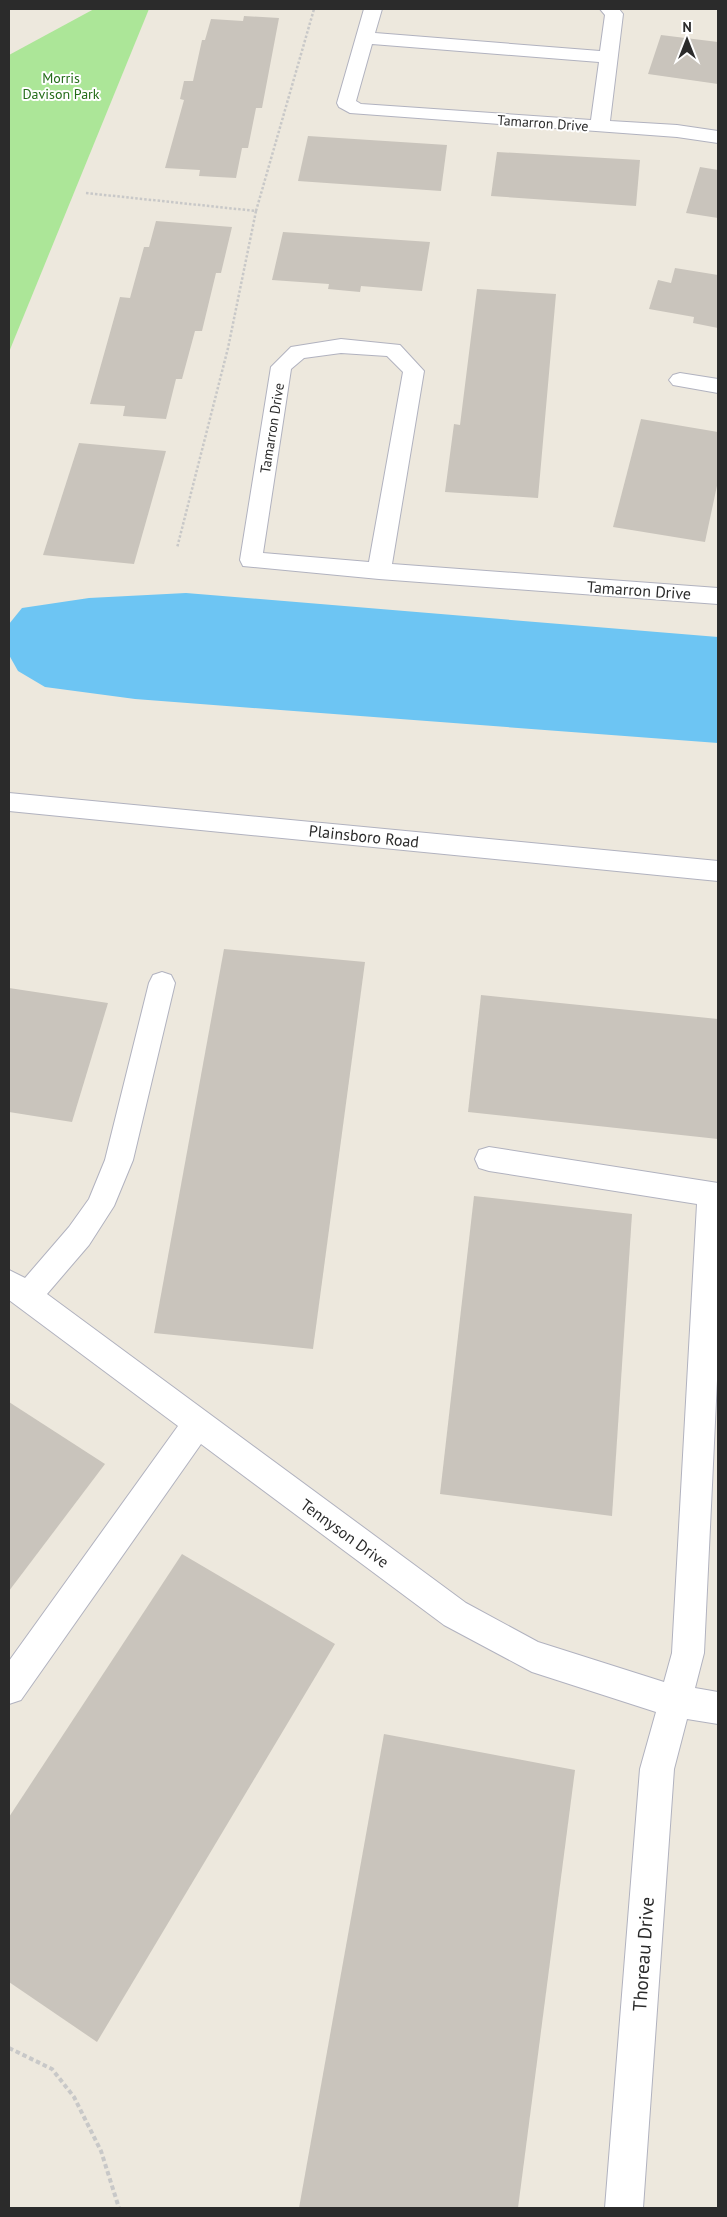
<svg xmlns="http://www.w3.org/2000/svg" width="727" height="2217" font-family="'PT Sans',sans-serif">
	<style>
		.green { fill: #ace698 }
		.water { fill: #6dc5f3 }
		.building { fill: #c9c4bc }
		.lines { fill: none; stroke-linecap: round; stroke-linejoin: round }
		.minor-casing { stroke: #b1b2bf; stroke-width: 2 }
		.path-far1 { stroke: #c8c8c8; stroke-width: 2.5; stroke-dasharray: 2.5 2; stroke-linecap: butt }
		.path { stroke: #c8c8c8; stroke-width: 4; stroke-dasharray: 4.5 3; stroke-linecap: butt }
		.minor { fill: #fff; fill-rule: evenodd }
		.labels { text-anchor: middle; stroke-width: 4; stroke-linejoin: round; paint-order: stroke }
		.far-park-label { font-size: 14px; fill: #236c18; stroke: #fff }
		.far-street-label { font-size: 14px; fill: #2b2b2b; stroke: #fff }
		.street-label { font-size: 16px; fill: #2b2b2b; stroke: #fff }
		.near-street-label { font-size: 19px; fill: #2b2b2b; stroke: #fff }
	</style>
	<rect width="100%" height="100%" fill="#ede8dd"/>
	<!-- green -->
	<polygon class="green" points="94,9 149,9 9,352 9,55"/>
	<!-- water -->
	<polygon class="water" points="186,593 718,637 718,743 135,699 45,687 18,671 9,655 9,624 22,608 89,598"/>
	<!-- building -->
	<g class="building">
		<polygon points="244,16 279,18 262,108 256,108 248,148 242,148 236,178 199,176 200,170 165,168 184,100 180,99 184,81 193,81 202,40 205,40 211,19 243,21"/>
		<polygon points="661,35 718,42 718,84 648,74"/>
		<polygon points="308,136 447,145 441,191 298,181"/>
		<polygon points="497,152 640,160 636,206 491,196"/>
		<polygon points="700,167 718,170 718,218 686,213"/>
		<polygon points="156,221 232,227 221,273 216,273 202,331 195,331 182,379 176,379 166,419 123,416 125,406 90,404 120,297 130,298 144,247 149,247"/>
		<polygon points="283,232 430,242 422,291 361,286 360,292 328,289 329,284 272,280"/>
		<polygon points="675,268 718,275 718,328 693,323 694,317 649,309 658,280 671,283"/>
		<polygon points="477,289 556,294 538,498 445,492 454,424 460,425"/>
		<polygon points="641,419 718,432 718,481 705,542 613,527"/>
		<polygon points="79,443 166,451 134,564 43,555"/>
		<polygon points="224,949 365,962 313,1349 154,1333"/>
		<polygon points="9,988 108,1003 72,1122 9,1112"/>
		<polygon points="481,995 718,1019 718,1139 468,1112"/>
		<polygon points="474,1196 632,1214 612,1516 440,1494"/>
		<polygon points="9,1402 105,1464 9,1591"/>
		<polygon points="182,1554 335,1644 97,2042 9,1982 9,1817"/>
		<polygon points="384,1734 575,1770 518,2208 299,2208"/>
	</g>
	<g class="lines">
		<defs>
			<g id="minor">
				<path d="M364 9H382L375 33 600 51 605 15 600 9H619L623 14 610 121 677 125 718 131V143L677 137 350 113 339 107 337 103ZM372 44 599 62 591 120 361 104 356 101Z"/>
				<path d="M341 339 400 345 424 371 392 564 718 588V604L379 579 243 566 240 560 271 367 291 347ZM341 353 387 356 403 372 369 562 263 553 291 369 304 358Z"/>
				<polygon points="680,373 718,379 718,393 673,385 669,380 673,375"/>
				<polygon points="9,793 718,861 718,881 9,811"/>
				<polygon points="162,972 171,975 175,983 133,1160 114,1206 89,1245 47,1294 466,1603 538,1642 664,1682 672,1653 697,1204 489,1171 479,1168 475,1159 479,1150 489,1147 718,1183 718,1359 704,1653 695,1688 718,1692 718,1724 687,1719 674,1769 643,2208 605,2208 640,1769 656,1712 532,1672 444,1625 201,1444 21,1700 9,1704 9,1661 178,1426 9,1300 9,1270 25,1278 69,1227 89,1199 105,1160 149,983 153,975"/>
			</g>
		</defs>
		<!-- minor casing -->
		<use href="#minor" class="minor-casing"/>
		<!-- path-far1 -->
		<g class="path-far1">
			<polyline points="86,193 256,211 228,348 177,548"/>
			<polyline points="256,211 314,9"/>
		</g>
		<!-- path -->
		<polyline class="path" points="9,2048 52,2069 74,2097 101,2151 119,2208"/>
		<!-- minor -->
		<use href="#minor" class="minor"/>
	</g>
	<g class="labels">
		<!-- far-park labels -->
		<g class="far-park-label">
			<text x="61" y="83">Morris<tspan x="61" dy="16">Davison Park</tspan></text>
		</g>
		<!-- far-street labels -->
		<g class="far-street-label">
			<text transform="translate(543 123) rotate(4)" y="5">Tamarron Drive</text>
			<text transform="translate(272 428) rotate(-81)" y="5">Tamarron Drive</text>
		</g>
		<!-- street labels -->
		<g class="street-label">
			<text transform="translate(639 590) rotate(4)" y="6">Tamarron Drive</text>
			<text transform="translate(364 836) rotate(6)" y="6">Plainsboro Road</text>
			<text transform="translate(345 1533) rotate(36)" y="6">Tennyson Drive</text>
		</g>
		<!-- near-street labels -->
		<g class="near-street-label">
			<text transform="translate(643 1954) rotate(-86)" y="7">Thoreau Drive</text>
		</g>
	</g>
	<!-- border -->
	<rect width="727" height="2217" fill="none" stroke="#2b2b2b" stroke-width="20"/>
	<!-- north arrow -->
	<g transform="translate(687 40)" stroke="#ffffff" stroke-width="4" paint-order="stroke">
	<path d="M0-4L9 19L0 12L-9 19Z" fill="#2b2b2b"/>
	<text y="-8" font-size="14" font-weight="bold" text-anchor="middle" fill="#2b2b2b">N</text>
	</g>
</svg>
